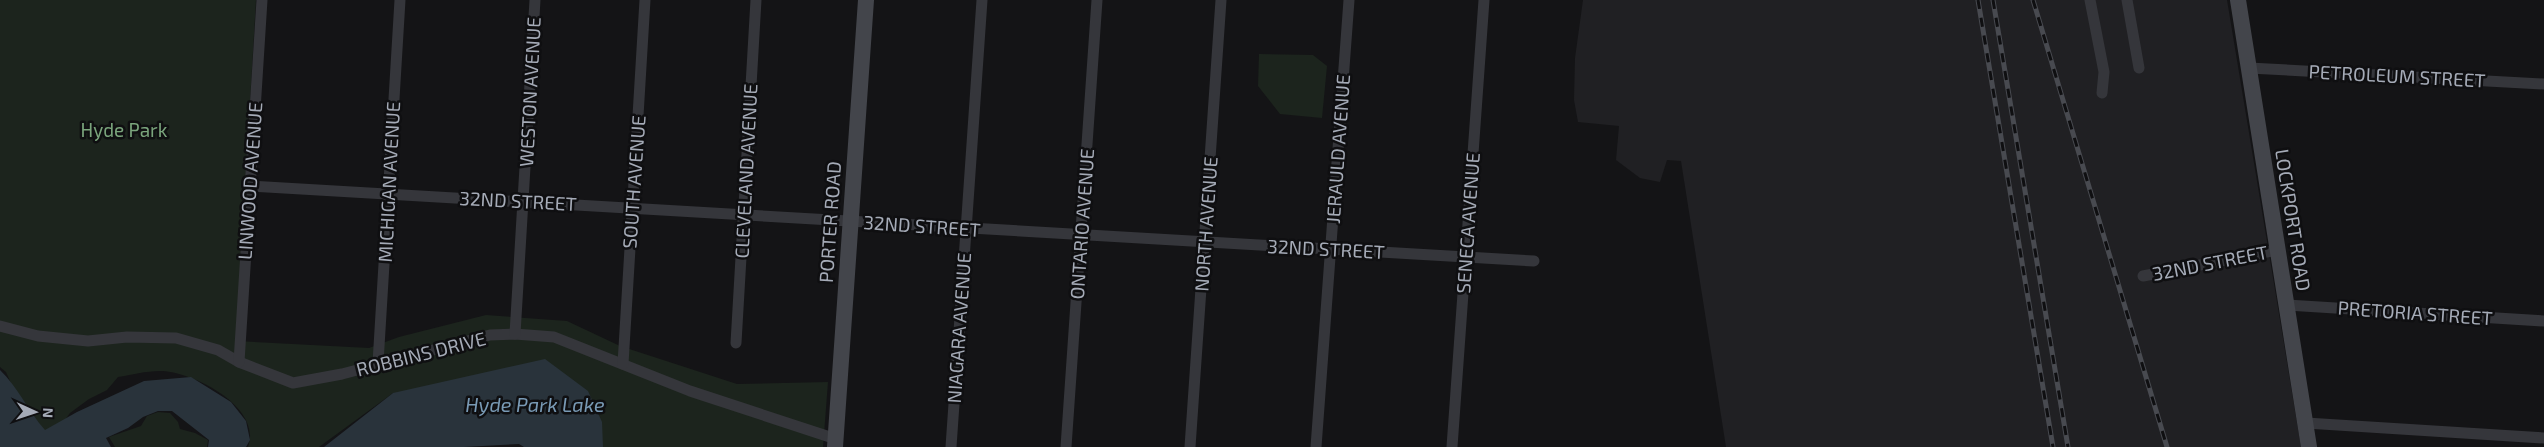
<svg xmlns="http://www.w3.org/2000/svg" width="2544" height="447" font-family="'Exo 2',sans-serif">
	<style>
		.built { fill: #202023 }
		.green { fill: #1c241d }
		.water { fill: #29333b }
		.lines { fill: none; stroke-linecap: round; stroke-linejoin: round }
		.street { stroke: #35363b; stroke-width: 11 }
		.secondary { stroke: #43454b; stroke-width: 16 }
		.rail-casing { stroke: #484a50; stroke-width: 5 }
		.rail { stroke: #0f0f11; stroke-width: 3; stroke-dasharray: 9; stroke-linecap: butt }
		.labels { text-anchor: middle; stroke-width: 5; stroke-linejoin: round; paint-order: stroke }
		.street-label { font-size: 19px; fill: #a5abb7; stroke: #0f0f11 }
		.park-label { font-size: 19px; fill: #7aa47c; stroke: #0f0f11 }
		.water-label { font-size: 20px; font-style: italic; fill: #799ab5; stroke: #0f0f11 }
	</style>
	<rect width="100%" height="100%" fill="#141416"/>
	<!-- built -->
	<polygon class="built" points="1583,0 2227,0 2301,447 1726,447 1681,161 1667,160 1660,182 1640,178 1616,160 1619,126 1578,122 1574,100 1575,58"/>
	<!-- green -->
	<g class="green">
		<path d="M0 0H256L236 341 369 348 399 337 486 315 567 321 620 346 737 384 828 382 823 447H571L393 393 319 447H248C263 407 192 371 160 371 146 371 131 375 118 377L107 390 89 399 70 413 59 428 44 434 13 388 6 372 0 367Z"/>
		<polygon points="1259,54 1313,55 1327,66 1322,118 1280,114 1258,86"/>
		<polygon points="158,412 170,413 178,422 180,429 195,433 208,440 207,447 115,447 109,437 141,426 147,416"/>
	</g>
	<!-- water -->
	<g class="water">
		<polygon points="545,359 588,391 602,422 603,447 524,447 519,444 464,447 324,447 393,393"/>
		<path d="M0 370C18 387 28 411 45 430L77 412 144 381 191 377 231 402 246 421 250 440 246 447H208L209 440 172 411H158L143 417 128 428 106 438 111 447H0Z"/>
	</g>
	<g class="lines">
		<!-- street -->
		<g class="street">
			<polyline points="2090,0 2104,72 2102,93"/>
			<polyline points="2127,0 2139,68"/>
			<polyline points="2249,68 2544,84"/>
			<polyline points="250,186 1534,261"/>
			<polyline points="2143,276 2277,250"/>
			<polyline points="2287,305 2544,321"/>
			<polyline points="0,326 38,336 88,341 127,337 176,338 218,350 239,362 293,383 342,374 490,335 515,334 554,337 690,391 836,439"/>
			<polyline points="515,334 535,0"/>
			<polyline points="736,343 756,0"/>
			<polyline points="239,362 262,0"/>
			<polyline points="378,363 400,0"/>
			<polyline points="623,364 645,0"/>
			<polyline points="2306,423 2544,438"/>
			<polyline points="951,447 982,0"/>
			<polyline points="1066,447 1097,0"/>
			<polyline points="1190,447 1221,0"/>
			<polyline points="1316,447 1349,0"/>
			<polyline points="1452,447 1484,0"/>
		</g>
		<!-- secondary -->
		<g class="secondary">
			<polyline points="2238,0 2309,447"/>
			<polyline points="835,447 866,0"/>
		</g>
		<defs>
			<g id="rail">
				<polyline points="1978,0 2053,447"/>
				<polyline points="1993,0 2068,447"/>
				<polyline points="2033,0 2167,447"/>
			</g>
		</defs>
		<!-- rail casing -->
		<use href="#rail" class="rail-casing"/>
		<!-- rail -->
		<use href="#rail" class="rail"/>
	</g>
	<g class="labels">
		<!-- street labels -->
		<g class="street-label">
			<text transform="translate(2397 76) rotate(3)" y="7">PETROLEUM STREET</text>
			<text transform="translate(530 92) rotate(-87)" y="7">WESTON AVENUE</text>
			<text transform="translate(1338 149) rotate(-86)" y="7">JERAULD AVENUE</text>
			<text transform="translate(746 171) rotate(-87)" y="7">CLEVELAND AVENUE</text>
			<text transform="translate(250 181) rotate(-86)" y="7">LINWOOD AVENUE</text>
			<text transform="translate(389 182) rotate(-87)" y="7">MICHIGAN AVENUE</text>
			<text transform="translate(634 182) rotate(-86)" y="7">SOUTH AVENUE</text>
			<text transform="translate(518 201) rotate(3)" y="7">32ND STREET</text>
			<text transform="translate(2293 220) rotate(81)" y="7">LOCKPORT ROAD</text>
			<text transform="translate(830 222) rotate(-86)" y="7">PORTER ROAD</text>
			<text transform="translate(1468 223) rotate(-86)" y="7">SENECA AVENUE</text>
			<text transform="translate(1082 224) rotate(-86)" y="7">ONTARIO AVENUE</text>
			<text transform="translate(1206 224) rotate(-86)" y="7">NORTH AVENUE</text>
			<text transform="translate(922 226) rotate(4)" y="7">32ND STREET</text>
			<text transform="translate(1326 249) rotate(3)" y="7">32ND STREET</text>
			<text transform="translate(2210 263) rotate(-11)" y="7">32ND STREET</text>
			<text transform="translate(2415 313) rotate(4)" y="7">PRETORIA STREET</text>
			<text transform="translate(959 328) rotate(-86)" y="7">NIAGARA AVENUE</text>
			<text transform="translate(421 354) rotate(-14)" y="7">ROBBINS DRIVE</text>
		</g>
		<!-- park labels -->
		<g class="park-label">
			<text x="124" y="137">Hyde Park</text>
		</g>
		<!-- water labels -->
		<g class="water-label">
			<text x="535" y="412">Hyde Park Lake</text>
		</g>
	</g>
	<!-- north arrow -->
	<g transform="translate(35 412) rotate(93)" stroke="#0f0f11" stroke-width="4" paint-order="stroke">
	<path d="M0-4L9 19L0 12L-9 19Z" fill="#a5abb7"/>
	<text y="-8" font-size="14" font-weight="bold" text-anchor="middle" fill="#a5abb7">N</text>
	</g>
</svg>
